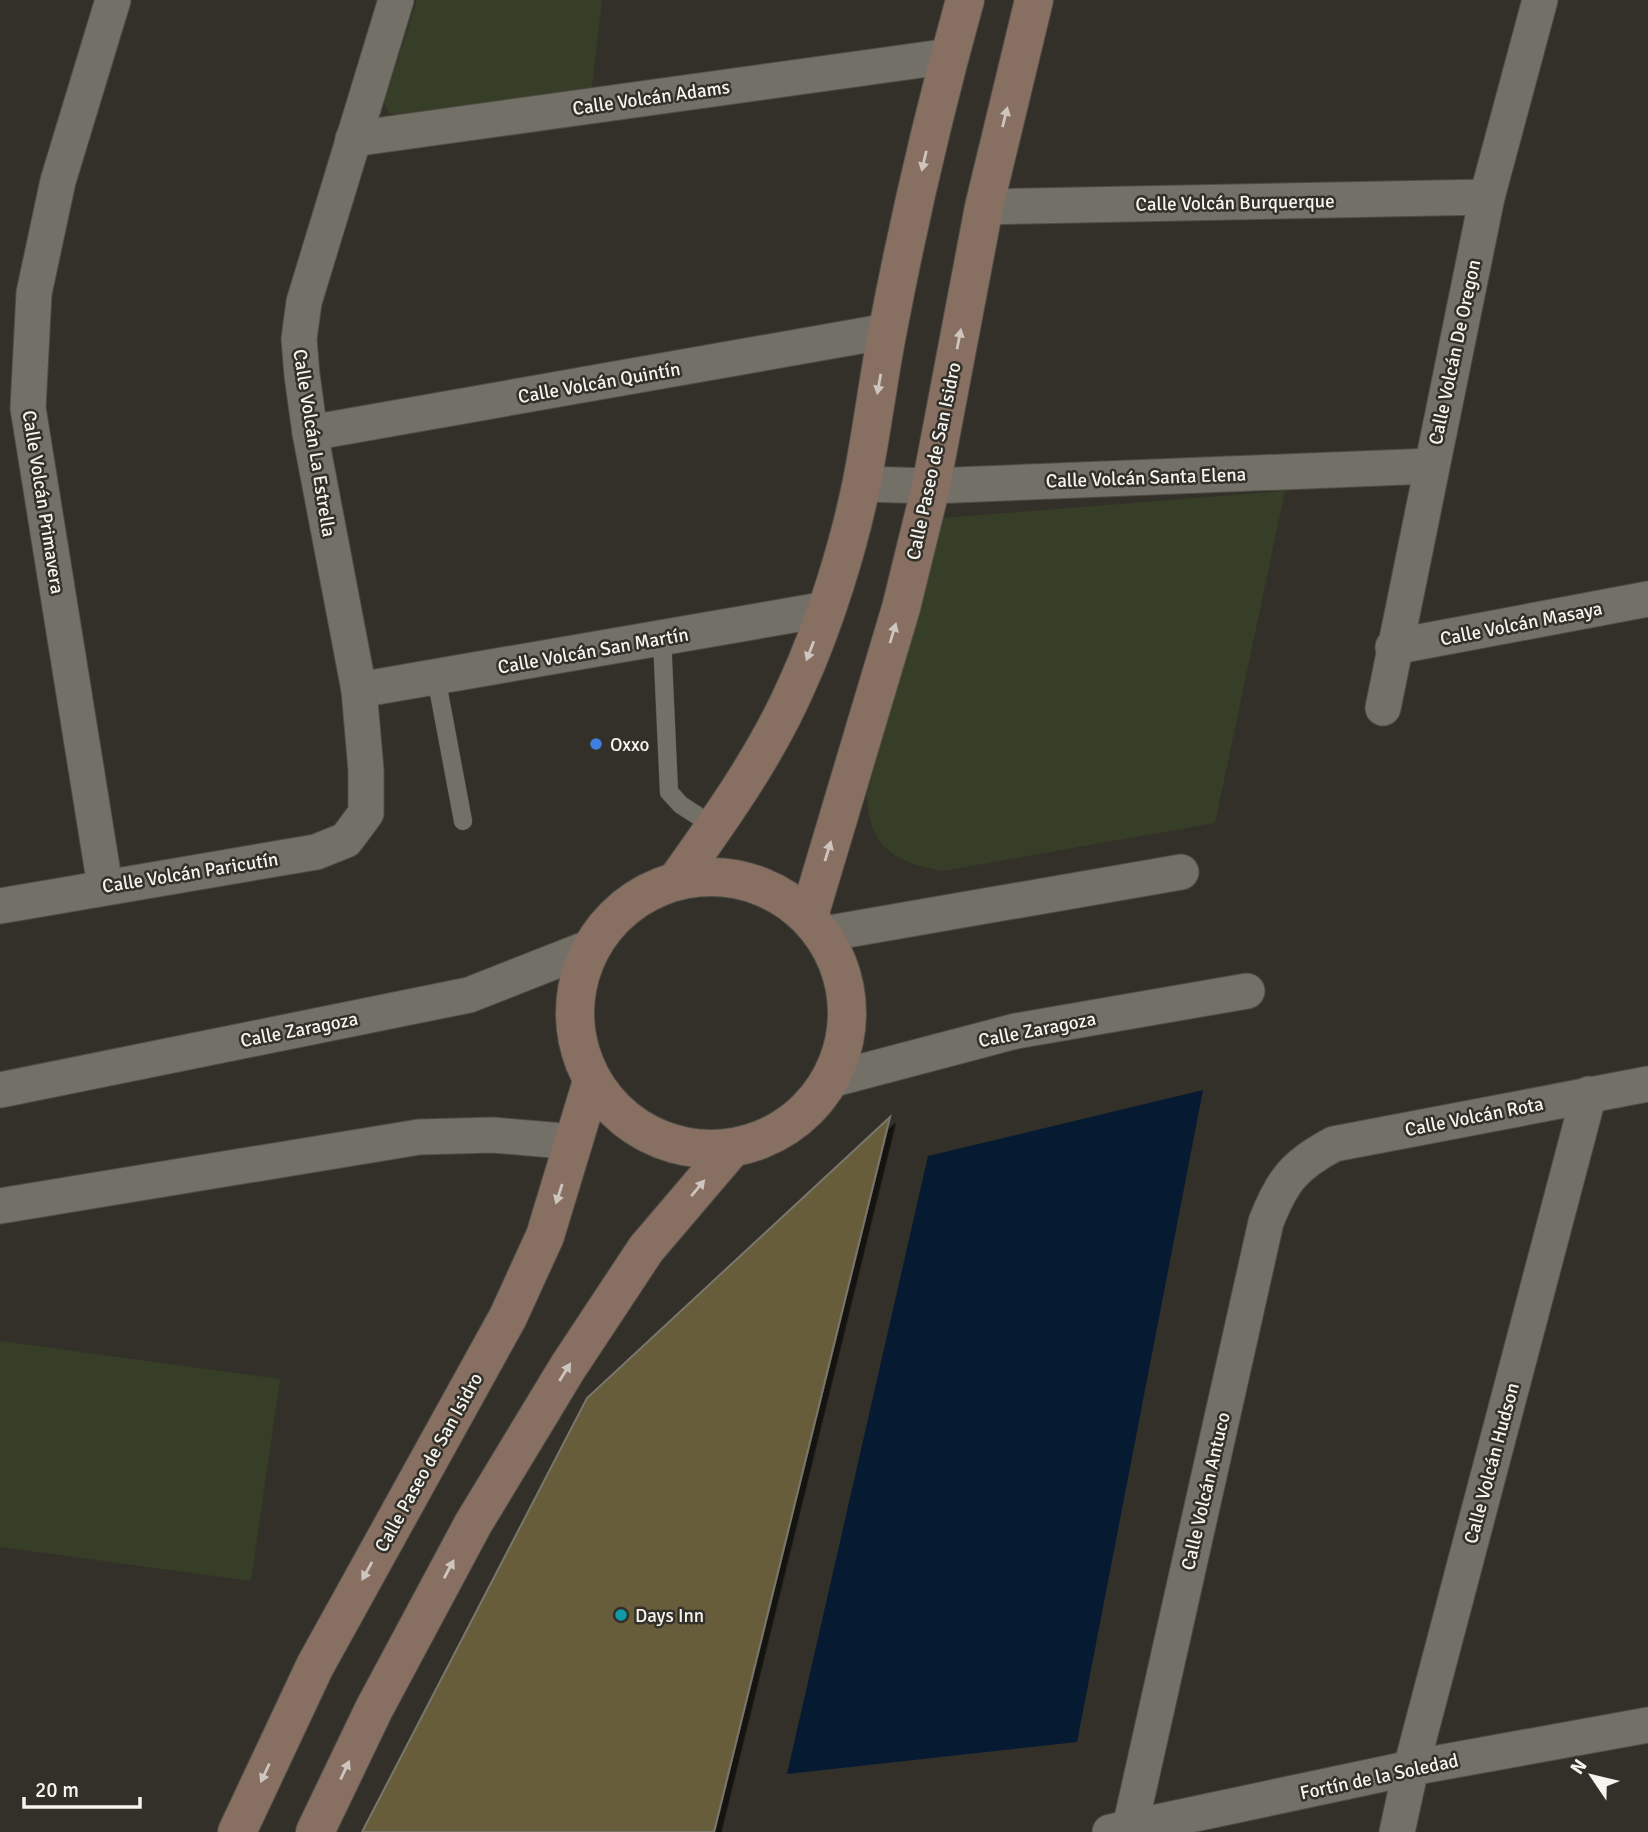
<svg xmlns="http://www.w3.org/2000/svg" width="1648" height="1832" font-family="Signika,sans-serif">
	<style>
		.green { fill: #373e27 }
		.water { fill: #061b32 }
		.building { fill: #685d3a; stroke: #78766d; stroke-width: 2; filter: url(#shadow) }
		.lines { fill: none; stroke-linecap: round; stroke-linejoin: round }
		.service-casing { stroke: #4f4d46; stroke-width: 19 }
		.minor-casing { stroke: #4f4d46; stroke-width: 37 }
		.secondary-casing { stroke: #4f4d46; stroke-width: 40 }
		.service { stroke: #737067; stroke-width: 18 }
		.minor { stroke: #737067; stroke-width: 35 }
		.secondary { stroke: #876f62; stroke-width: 38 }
		.oneway { fill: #cec5be }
		.shop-dot { fill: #3f7fe0; stroke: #323028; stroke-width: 2.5 }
		.culture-dot { fill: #0f9aa8; stroke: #323028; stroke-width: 2.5 }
		.labels { text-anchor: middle; stroke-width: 5; stroke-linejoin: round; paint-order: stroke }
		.street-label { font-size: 19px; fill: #f5f4ef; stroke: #323028 }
		.poi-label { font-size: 19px; fill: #f5f4ef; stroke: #323028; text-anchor: start }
	</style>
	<defs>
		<filter id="shadow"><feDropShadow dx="4.5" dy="8" stdDeviation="0" flood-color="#0009"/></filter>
	</defs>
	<rect width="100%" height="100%" fill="#323028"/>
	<!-- green -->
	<g class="green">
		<polygon points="417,0 602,0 592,87 411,117 389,113 384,102"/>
		<path d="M1285 491 1215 823 943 871C894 862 868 848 867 793L942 518Z"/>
		<polygon points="0,1341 280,1379 251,1581 0,1547"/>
	</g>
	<!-- water -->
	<polygon class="water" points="1203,1090 1077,1742 787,1774 928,1156"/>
	<!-- building -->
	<polygon class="building" points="890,1117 714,1832 362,1832 587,1398"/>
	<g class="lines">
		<defs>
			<g id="service">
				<polyline points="662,638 669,792 681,805 715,827"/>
				<polyline points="436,677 463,821"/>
			</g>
			<g id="minor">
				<polyline points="353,139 950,56"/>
				<polyline points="984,207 1487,197"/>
				<polyline points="310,433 888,331"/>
				<polyline points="862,484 931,486 1431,466"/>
				<polyline points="1393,647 1648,599"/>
				<polyline points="359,690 827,609"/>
				<polyline points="1383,708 1487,197 1540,0"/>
				<polyline points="105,886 28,408 34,293 58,181 113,0"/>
				<polyline points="0,906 316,852 346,840 366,813 366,770 359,690 310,433 302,375 299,339 304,302 396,0"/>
				<polyline points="824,934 1181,872"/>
				<polyline points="830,1080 1016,1031 1247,991"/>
				<polyline points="0,1090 469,995 591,947"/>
				<polyline points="0,1206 419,1137 493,1135 575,1142"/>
				<polyline points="1110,1832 1411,1768 1648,1725"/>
				<path d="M1129 1832 1266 1222C1282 1181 1294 1165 1334 1144L1648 1084"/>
				<polyline points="1397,1832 1411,1768 1589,1094"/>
			</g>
			<g id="secondary">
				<circle cx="711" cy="1013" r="136"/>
				<path d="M677 880C721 818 765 757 796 687 824 626 849 546 862 481 872 431 878 380 888 329 909 219 935 108 965 0"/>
				<polyline points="809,916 901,608 931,486 984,207 1034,0"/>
				<polyline points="237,1832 315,1666 508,1317 545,1236 592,1081"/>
				<polyline points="315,1832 374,1709 473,1524 568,1367 646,1249 732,1148"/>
			</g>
		</defs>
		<!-- service casing -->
		<use href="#service" class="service-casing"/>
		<!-- minor casing -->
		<use href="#minor" class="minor-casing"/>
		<!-- secondary casing -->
		<use href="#secondary" class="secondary-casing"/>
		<!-- service -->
		<use href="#service" class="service"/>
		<!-- minor -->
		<use href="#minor" class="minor"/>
		<!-- secondary -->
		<use href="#secondary" class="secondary"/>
	</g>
	<!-- one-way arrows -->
	<defs><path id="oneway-solid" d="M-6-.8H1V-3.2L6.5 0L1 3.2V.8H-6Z" transform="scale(1.75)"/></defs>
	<g class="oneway">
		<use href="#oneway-solid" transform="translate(1005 117) rotate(-76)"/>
		<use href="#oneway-solid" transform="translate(924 161) rotate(103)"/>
		<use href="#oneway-solid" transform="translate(959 339) rotate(-79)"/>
		<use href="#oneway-solid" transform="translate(879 384) rotate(100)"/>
		<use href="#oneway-solid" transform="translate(893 633) rotate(-73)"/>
		<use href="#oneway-solid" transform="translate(810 651) rotate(111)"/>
		<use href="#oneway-solid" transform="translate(828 851) rotate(-73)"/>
		<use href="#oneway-solid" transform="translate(698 1188) rotate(-50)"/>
		<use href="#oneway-solid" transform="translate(559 1194) rotate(108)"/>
		<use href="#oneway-solid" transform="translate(565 1372) rotate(-58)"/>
		<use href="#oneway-solid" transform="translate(449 1569) rotate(-62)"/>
		<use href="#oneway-solid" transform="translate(367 1571) rotate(119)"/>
		<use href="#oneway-solid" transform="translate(345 1770) rotate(-65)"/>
		<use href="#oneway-solid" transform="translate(265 1773) rotate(115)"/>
	</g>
	<!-- markers -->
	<circle class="shop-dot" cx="596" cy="744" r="7"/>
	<circle class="culture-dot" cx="621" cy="1615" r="7"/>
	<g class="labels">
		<!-- street labels -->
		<g class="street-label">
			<text transform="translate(651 97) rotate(-8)" y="7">Calle Volcán Adams</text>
			<text transform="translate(1235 202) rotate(-1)" y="7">Calle Volcán Burquerque</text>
			<text transform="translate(1454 352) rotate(-78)" y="7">Calle Volcán De Oregon</text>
			<text transform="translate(599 382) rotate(-10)" y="7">Calle Volcán Quintín</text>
			<text transform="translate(315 443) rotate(81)" y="7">Calle Volcán La Estrella</text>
			<text transform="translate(933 461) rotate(-78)" y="7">Calle Paseo de San Isidro</text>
			<text transform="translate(1146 477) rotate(-2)" y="7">Calle Volcán Santa Elena</text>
			<text transform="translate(44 502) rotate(81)" y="7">Calle Volcán Primavera</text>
			<text transform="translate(1521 623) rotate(-11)" y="7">Calle Volcán Masaya</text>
			<text transform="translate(593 650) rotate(-10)" y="7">Calle Volcán San Martín</text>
			<text transform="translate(190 872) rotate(-9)" y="7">Calle Volcán Paricutín</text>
			<text transform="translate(299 1029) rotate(-11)" y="7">Calle Zaragoza</text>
			<text transform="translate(1037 1029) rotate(-11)" y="7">Calle Zaragoza</text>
			<text transform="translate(1474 1116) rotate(-11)" y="7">Calle Volcán Rota</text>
			<text transform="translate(428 1462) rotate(-61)" y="7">Calle Paseo de San Isidro</text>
			<text transform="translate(1491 1463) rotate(-75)" y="7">Calle Volcán Hudson</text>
			<text transform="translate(1205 1491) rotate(-77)" y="7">Calle Volcán Antuco</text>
			<text transform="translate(1379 1776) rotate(-12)" y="7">Fortín de la Soledad</text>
		</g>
		<!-- poi labels -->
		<g class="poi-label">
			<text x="610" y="751">Oxxo</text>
			<text x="635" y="1622">Days Inn</text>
		</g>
	</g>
	<!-- north arrow -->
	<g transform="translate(1592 1776) rotate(305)" stroke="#323028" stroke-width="5" paint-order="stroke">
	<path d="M0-5L12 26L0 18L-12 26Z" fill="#f5f4ef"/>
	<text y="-10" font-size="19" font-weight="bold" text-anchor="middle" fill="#f5f4ef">N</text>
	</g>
	<!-- scale -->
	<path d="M24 1797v10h116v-10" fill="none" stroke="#f5f4ef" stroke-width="3.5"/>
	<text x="35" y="1797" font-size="21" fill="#f5f4ef" stroke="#323028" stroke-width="5" paint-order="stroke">20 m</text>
</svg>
